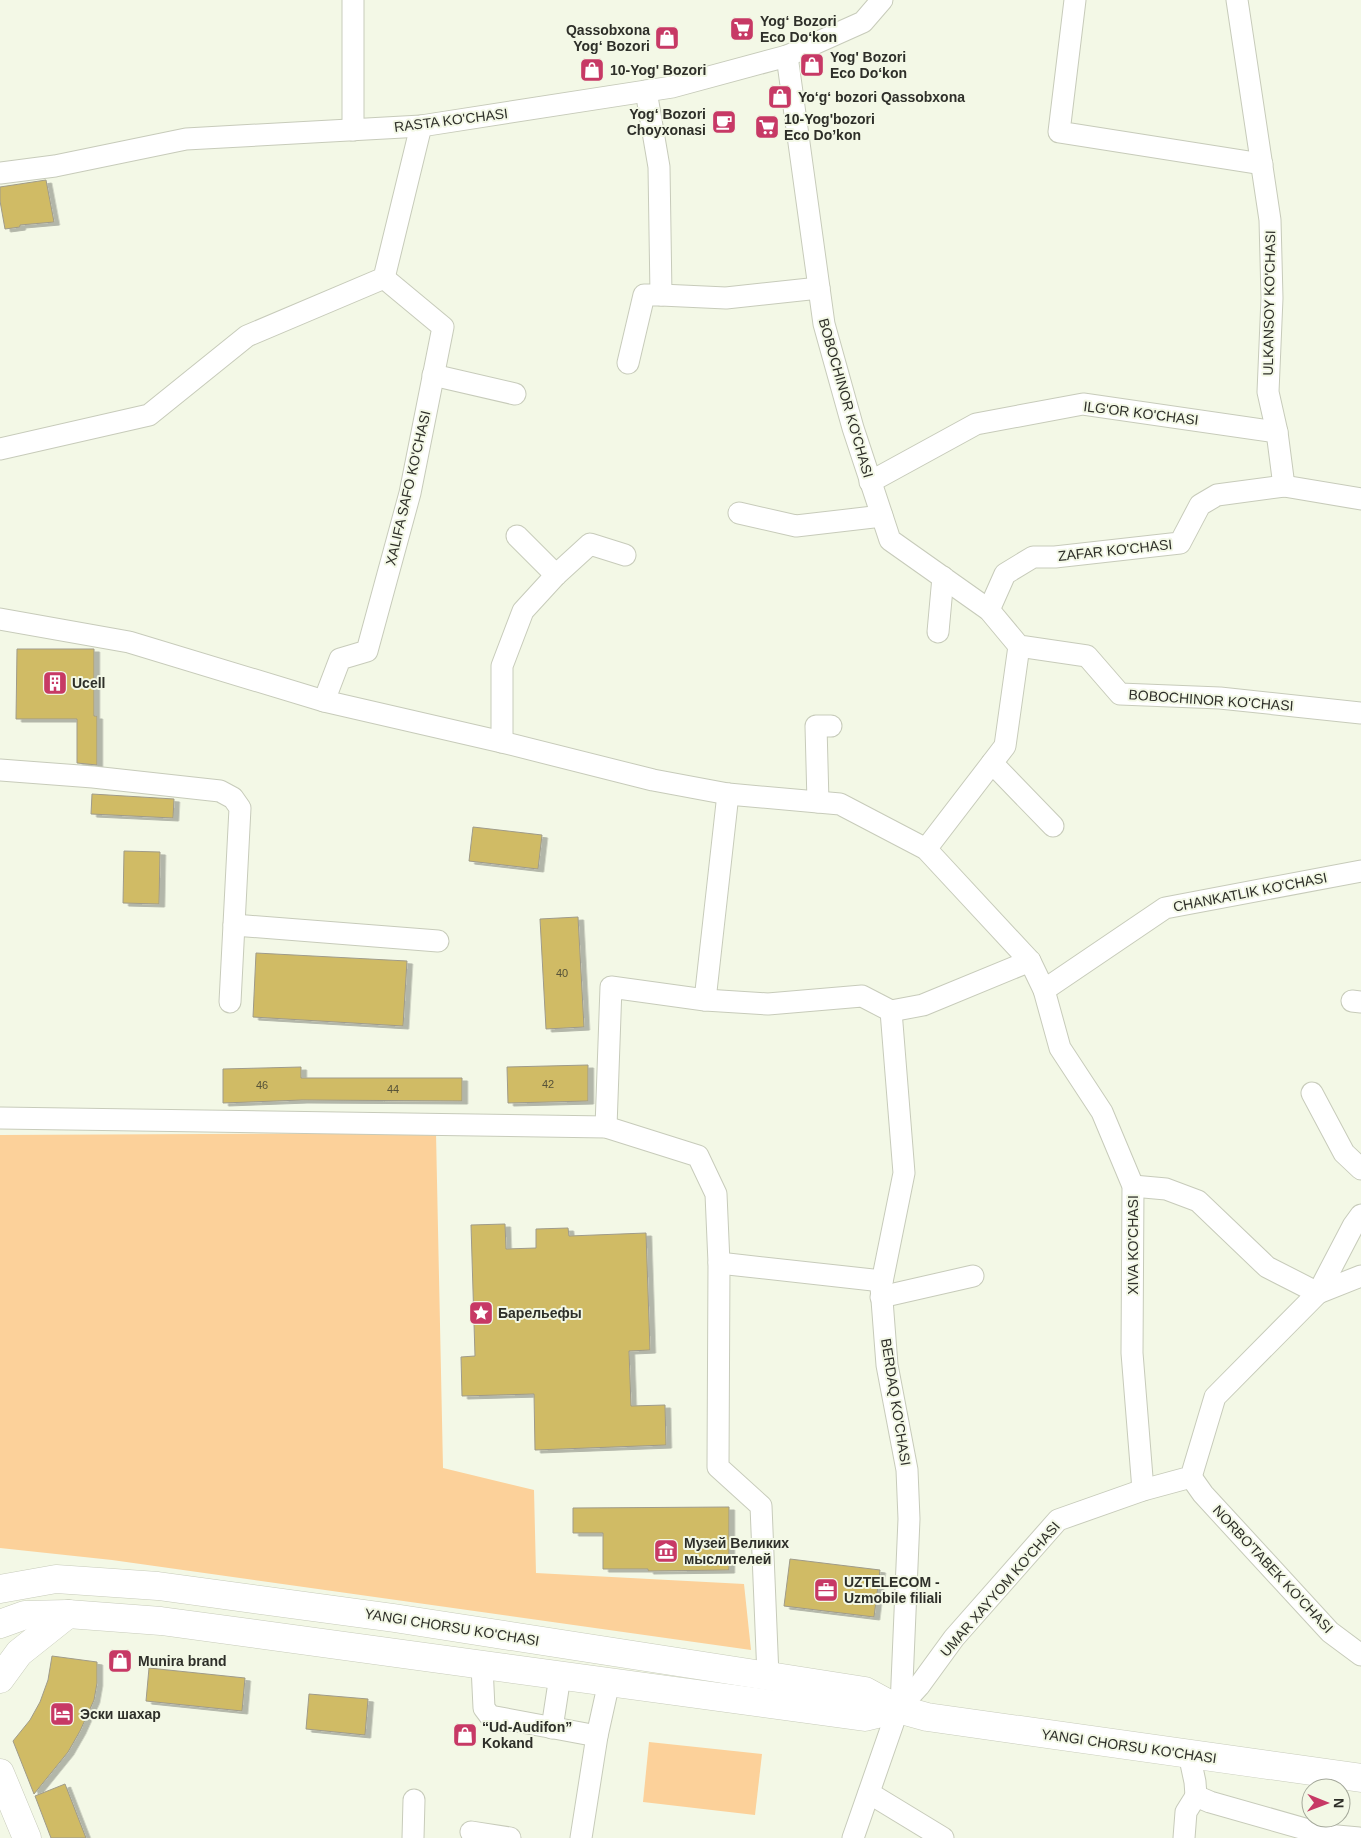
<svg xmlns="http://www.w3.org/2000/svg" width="1361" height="1838" font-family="Helvetica,sans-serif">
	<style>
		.green { fill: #fcd19a }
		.building { fill: #d0bb65; stroke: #9f9b8a; filter: url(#shadow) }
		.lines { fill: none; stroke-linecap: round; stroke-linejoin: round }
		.minor-casing { stroke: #c7cbba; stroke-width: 23 }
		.major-casing { stroke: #c7cbba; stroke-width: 29 }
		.minor { stroke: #fff; stroke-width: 21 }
		.major { stroke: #fff; stroke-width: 28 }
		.labels { text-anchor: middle; stroke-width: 4; stroke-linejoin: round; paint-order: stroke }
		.number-label { font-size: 11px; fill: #565238 }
		.poi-label { font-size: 14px; font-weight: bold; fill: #2e2f29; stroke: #f3f8e6; text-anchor: start }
		.street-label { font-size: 14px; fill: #2e2f29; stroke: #f3f8e6 }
	</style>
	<defs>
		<filter id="shadow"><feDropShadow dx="5.5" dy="3" stdDeviation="0" flood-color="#0004"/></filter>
	</defs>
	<rect width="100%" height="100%" fill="#f3f8e6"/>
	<!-- green -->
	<g class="green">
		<polygon points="436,1133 443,1468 534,1490 536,1573 744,1584 751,1650 112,1560 0,1548 0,1135"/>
		<polygon points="649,1742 762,1754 755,1815 643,1802"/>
	</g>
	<!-- building -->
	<g class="building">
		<polygon points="46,180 54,222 20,225 20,227 5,229 0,201 0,187"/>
		<polygon points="17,649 94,649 94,716 97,716 97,765 77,763 77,719 16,719"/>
		<polygon points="92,794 174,799 173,818 91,814"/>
		<polygon points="473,827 542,835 538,869 469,861"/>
		<polygon points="124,851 160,852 159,904 123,903"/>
		<polygon points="578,917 584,1027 546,1029 540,919"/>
		<polygon points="256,953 407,961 403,1026 253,1017"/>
		<polygon points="588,1065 588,1101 508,1103 507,1067"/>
		<polygon points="301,1067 301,1078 462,1078 462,1101 302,1100 223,1103 223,1069"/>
		<polygon points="505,1224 506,1249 536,1248 536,1229 568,1228 569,1236 646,1233 650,1350 629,1351 631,1406 665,1405 666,1445 535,1450 534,1394 462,1396 461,1357 475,1356 471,1225"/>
		<polygon points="729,1507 729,1570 648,1571 648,1569 603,1569 603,1533 573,1533 573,1508"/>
		<polygon points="790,1559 880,1570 874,1617 784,1606"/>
		<polygon points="52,1656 97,1662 97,1683 94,1700 80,1731 68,1752 34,1794 13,1741 30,1720 40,1702 48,1680"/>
		<polygon points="149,1668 245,1678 242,1711 146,1701"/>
		<polygon points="309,1694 368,1699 365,1735 306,1729"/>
		<polygon points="65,1784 86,1838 51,1838 35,1796"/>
	</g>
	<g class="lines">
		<defs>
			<g id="minor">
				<polyline points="353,0 353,130"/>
				<polyline points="1075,0 1059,132 1262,164"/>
				<polyline points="1237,0 1270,220 1272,298 1268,392 1277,432 1284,486"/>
				<polyline points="787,56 824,324 853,428 890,540 989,610 1019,646 1087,656 1120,694 1220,698 1361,713"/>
				<polyline points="0,173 55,166 186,139 421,126 672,87 787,56 863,22 882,0"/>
				<polyline points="661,295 726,298 819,288"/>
				<polyline points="628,363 644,295 661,295 659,167 646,91"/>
				<polyline points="433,375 515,394"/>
				<polyline points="0,449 149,415 247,336 384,278 421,126"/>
				<polyline points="870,482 976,424 1083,404 1277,432"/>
				<polyline points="739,513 796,526 882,516"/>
				<polyline points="517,536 556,575"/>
				<polyline points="989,610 1005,574 1033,557 1055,557 1180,543 1200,505 1217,495 1284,486 1361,499"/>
				<polyline points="0,619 129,642 324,701 502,742 653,780 728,794 840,804 926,849 1030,961 1044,990 1060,1048 1102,1112 1133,1186 1132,1353 1143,1490"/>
				<polyline points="938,632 943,577"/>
				<polyline points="324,701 340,659 367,651 410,493 443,327 384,278"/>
				<polyline points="502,742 502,666 523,611 556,575 590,544 625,555"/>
				<polyline points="992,763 1053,826"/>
				<polyline points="0,770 93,777 220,791 233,798 240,808 230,1002"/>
				<polyline points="818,802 816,726 831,726"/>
				<polyline points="926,849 1005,746 1019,646"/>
				<polyline points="234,925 438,941"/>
				<polyline points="1044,990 1165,908 1361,871"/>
				<polyline points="705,1000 728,794"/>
				<polyline points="1352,1001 1361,1002"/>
				<polyline points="891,1011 904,1173 881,1287 887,1365 907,1470 909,1519 901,1706"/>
				<polyline points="1312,1093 1344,1153 1361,1169"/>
				<polyline points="0,1118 606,1127 698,1156 716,1194 719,1263 718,1467 761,1506 768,1676"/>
				<polyline points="606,1127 611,987 705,1000 768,1004 862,996 891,1011 923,1005 1030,961"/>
				<polyline points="1133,1186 1166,1189 1198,1201 1267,1267 1318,1293 1361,1276"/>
				<polyline points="719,1263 882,1281"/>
				<polyline points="881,1297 973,1276"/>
				<polyline points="1191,1477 1203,1494 1330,1632 1361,1655"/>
				<polyline points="482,1666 484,1708 490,1716 597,1736"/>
				<polyline points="552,1728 560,1676"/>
				<polyline points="1189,1754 1195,1782 1196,1796 1210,1802 1326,1835 1359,1838"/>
				<polyline points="869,1793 943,1838"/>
				<polyline points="471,1832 510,1838"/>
				<polyline points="413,1838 414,1800"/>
				<polyline points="581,1838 597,1736 609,1682"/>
				<polyline points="853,1838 898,1709 919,1686 954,1638 1058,1520 1143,1490 1191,1477 1215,1397 1318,1293 1353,1226 1361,1215"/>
				<polyline points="1184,1838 1186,1812 1196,1796"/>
			</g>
			<g id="major">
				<polyline points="0,1589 56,1579 158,1586 394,1618 865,1691 898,1709 927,1717 1361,1778"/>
				<polyline points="0,1624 25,1615 68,1614 161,1621 865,1717 898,1709"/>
				<polyline points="0,1679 19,1653 68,1614"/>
				<polyline points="0,1773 27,1838"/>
			</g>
		</defs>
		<!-- minor casing -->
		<use href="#minor" class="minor-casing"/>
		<!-- major casing -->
		<use href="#major" class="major-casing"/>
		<!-- minor -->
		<use href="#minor" class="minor"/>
		<!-- major -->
		<use href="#major" class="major"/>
	</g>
	<!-- icons -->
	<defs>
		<symbol id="supermarket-square" viewBox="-11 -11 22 22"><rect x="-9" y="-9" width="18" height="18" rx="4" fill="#c73965" stroke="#f3f8e6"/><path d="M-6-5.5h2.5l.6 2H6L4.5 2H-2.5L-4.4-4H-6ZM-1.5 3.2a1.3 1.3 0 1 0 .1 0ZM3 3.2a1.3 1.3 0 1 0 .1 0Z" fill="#fff"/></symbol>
		<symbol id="shop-square" viewBox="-11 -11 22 22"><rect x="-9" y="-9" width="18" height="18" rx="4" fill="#c73965" stroke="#f3f8e6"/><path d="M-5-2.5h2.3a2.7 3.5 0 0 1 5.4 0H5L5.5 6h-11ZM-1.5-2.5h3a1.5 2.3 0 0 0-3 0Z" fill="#fff"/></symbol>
		<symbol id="cafe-square" viewBox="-11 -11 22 22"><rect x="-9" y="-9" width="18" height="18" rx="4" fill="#c73965" stroke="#f3f8e6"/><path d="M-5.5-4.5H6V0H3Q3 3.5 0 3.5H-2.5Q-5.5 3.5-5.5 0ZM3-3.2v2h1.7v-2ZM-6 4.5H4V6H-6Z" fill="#fff"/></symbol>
		<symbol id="building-square" viewBox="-11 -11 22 22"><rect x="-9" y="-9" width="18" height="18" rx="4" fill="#c73965" stroke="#f3f8e6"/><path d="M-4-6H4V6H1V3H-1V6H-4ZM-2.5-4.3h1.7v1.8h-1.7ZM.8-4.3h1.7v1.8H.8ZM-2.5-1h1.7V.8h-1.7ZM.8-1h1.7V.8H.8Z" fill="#fff"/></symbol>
		<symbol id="sight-square" viewBox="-11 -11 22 22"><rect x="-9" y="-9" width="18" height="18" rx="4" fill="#c73965" stroke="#f3f8e6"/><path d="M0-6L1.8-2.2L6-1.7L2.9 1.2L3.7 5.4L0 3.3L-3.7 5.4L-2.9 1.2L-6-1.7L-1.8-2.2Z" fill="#fff"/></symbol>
		<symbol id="museum-square" viewBox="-11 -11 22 22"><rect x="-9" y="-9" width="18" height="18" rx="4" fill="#c73965" stroke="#f3f8e6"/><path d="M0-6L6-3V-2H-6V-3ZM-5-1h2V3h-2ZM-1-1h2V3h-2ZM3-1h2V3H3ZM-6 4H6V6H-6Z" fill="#fff"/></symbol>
		<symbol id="office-square" viewBox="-11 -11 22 22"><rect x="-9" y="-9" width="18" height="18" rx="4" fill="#c73965" stroke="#f3f8e6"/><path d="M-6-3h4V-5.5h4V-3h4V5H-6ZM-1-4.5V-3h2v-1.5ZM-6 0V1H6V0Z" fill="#fff"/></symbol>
		<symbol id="hotel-square" viewBox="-11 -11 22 22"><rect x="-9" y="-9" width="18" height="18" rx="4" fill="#c73965" stroke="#f3f8e6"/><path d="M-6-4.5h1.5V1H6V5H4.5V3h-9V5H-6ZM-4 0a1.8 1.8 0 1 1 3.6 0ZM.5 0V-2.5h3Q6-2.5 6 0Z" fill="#fff"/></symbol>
	</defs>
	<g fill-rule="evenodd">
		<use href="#supermarket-square" x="728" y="15" width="28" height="28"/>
		<use href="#shop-square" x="653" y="24" width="28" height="28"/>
		<use href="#shop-square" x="798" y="51" width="28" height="28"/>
		<use href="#shop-square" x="578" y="56" width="28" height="28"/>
		<use href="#shop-square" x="766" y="83" width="28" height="28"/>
		<use href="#cafe-square" x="710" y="108" width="28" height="28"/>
		<use href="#supermarket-square" x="753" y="113" width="28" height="28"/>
		<use href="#building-square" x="41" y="669" width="28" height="28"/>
		<use href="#sight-square" x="467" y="1299" width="28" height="28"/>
		<use href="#museum-square" x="652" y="1537" width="28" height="28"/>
		<use href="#office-square" x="812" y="1576" width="28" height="28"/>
		<use href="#shop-square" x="106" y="1647" width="28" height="28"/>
		<use href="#hotel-square" x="48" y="1700" width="28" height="28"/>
		<use href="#shop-square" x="451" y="1721" width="28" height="28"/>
	</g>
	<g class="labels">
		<!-- number labels -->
		<g class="number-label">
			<text x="562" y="977">40</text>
			<text x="548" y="1088">42</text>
			<text x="262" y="1089">46</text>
			<text x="393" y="1093">44</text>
		</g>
		<!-- poi labels -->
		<g class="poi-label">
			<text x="760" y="26">Yogʻ Bozori<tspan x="760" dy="16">Eco Doʻkon</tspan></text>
			<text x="650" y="35" text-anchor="end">Qassobxona<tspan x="650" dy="16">Yog‘ Bozori</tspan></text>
			<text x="830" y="62">Yog' Bozori<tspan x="830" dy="16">Eco Do‘kon</tspan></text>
			<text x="610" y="75">10-Yog' Bozori</text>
			<text x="798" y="102">Yoʻgʻ bozori Qassobxona</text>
			<text x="706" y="119" text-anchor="end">Yogʻ Bozori<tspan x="706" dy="16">Choyxonasi</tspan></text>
			<text x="784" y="124">10-Yog'bozori<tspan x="784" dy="16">Eco Do’kon</tspan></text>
			<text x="72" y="688">Ucell</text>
			<text x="498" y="1318">Барельефы</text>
			<text x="684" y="1548">Музей Великих<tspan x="684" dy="16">мыслителей</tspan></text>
			<text x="844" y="1587">UZTELECOM -<tspan x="844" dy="16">Uzmobile filiali</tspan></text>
			<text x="138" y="1666">Munira brand</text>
			<text x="80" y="1719">Эски шахар</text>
			<text x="482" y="1732">“Ud-Audifon”<tspan x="482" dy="16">Kokand</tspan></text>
		</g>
		<!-- street labels -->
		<g class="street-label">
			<text transform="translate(451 120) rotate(-7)" y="5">RASTA KO'CHASI</text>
			<text transform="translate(1269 303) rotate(-89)" y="5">ULKANSOY KO'CHASI</text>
			<text transform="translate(846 398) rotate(74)" y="5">BOBOCHINOR KO'CHASI</text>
			<text transform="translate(1141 413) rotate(7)" y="5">ILG'OR KO'CHASI</text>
			<text transform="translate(408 488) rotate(-77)" y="5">XALIFA SAFO KO'CHASI</text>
			<text transform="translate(1115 550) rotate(-6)" y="5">ZAFAR KO'CHASI</text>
			<text transform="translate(1211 700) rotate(4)" y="5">BOBOCHINOR KO'CHASI</text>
			<text transform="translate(1250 892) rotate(-11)" y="5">CHANKATLIK KO'CHASI</text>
			<text transform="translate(1133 1245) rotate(-90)" y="5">XIVA KO'CHASI</text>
			<text transform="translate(896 1402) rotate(81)" y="5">BERDAQ KO'CHASI</text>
			<text transform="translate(1273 1569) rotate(47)" y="5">NORBO'TABEK KO'CHASI</text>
			<text transform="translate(1000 1589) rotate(-49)" y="5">UMAR XAYYOM KO'CHASI</text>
			<text transform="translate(452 1627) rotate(9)" y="5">YANGI CHORSU KO'CHASI</text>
			<text transform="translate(1129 1746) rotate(8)" y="5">YANGI CHORSU KO'CHASI</text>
		</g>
	</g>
	<!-- north arrow -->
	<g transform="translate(1326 1803) rotate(91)"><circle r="24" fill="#f3f8e6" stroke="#a4a89a"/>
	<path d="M0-4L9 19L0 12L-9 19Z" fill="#c73965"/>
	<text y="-8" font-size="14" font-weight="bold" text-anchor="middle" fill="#2e2f29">N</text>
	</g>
</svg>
